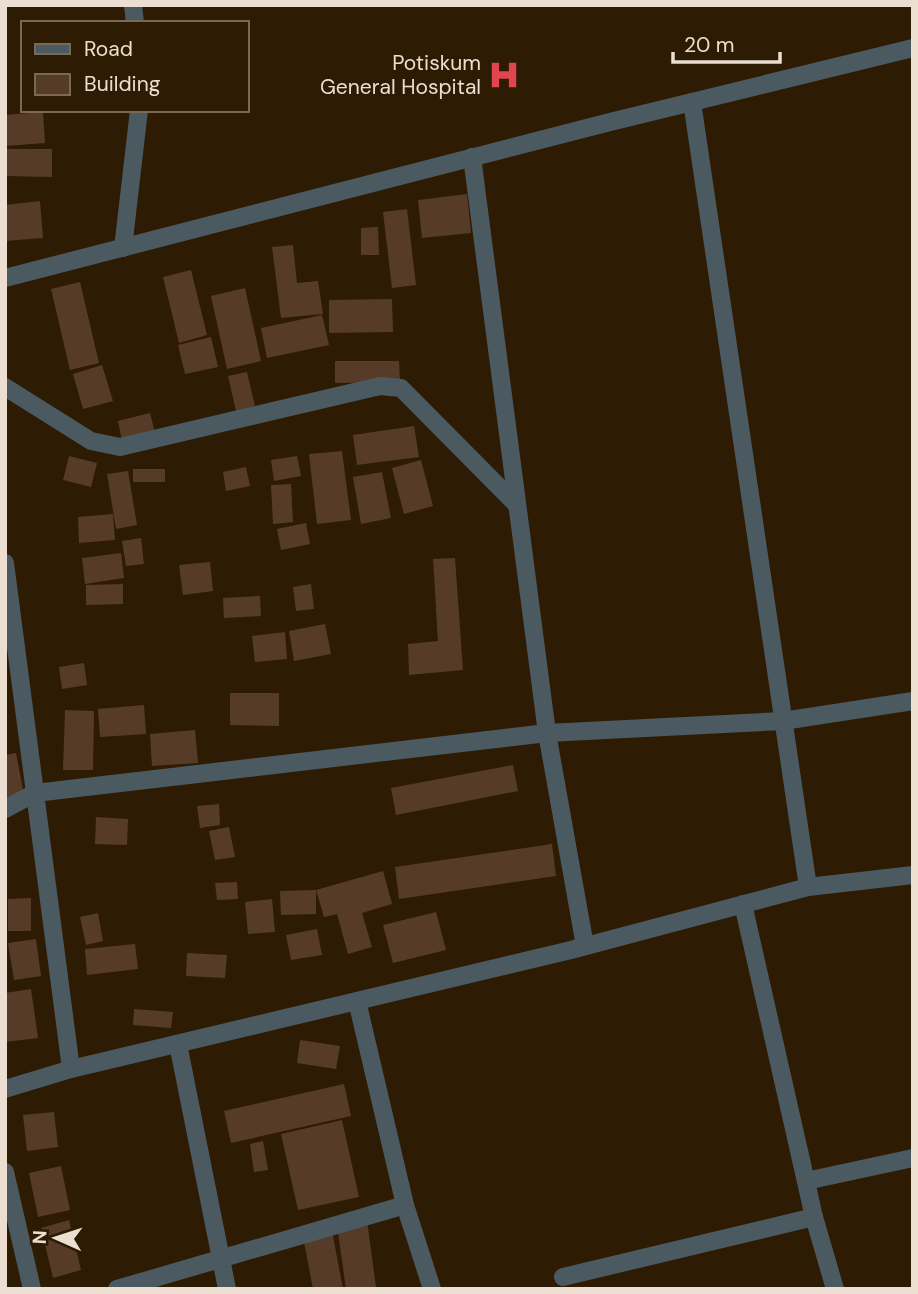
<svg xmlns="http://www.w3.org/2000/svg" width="918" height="1294" font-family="'DM Sans',sans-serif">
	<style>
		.building { fill: #563c28 }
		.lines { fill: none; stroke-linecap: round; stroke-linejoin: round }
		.street { stroke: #4b5961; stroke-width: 18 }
		.labels { text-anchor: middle; stroke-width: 5; stroke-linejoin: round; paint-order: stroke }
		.poi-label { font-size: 21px; fill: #ecdfd1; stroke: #2e1b03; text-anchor: end }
	</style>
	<rect width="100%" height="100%" fill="#2e1b03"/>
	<!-- building -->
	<g class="building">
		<polygon points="43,112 45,143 5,146 5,115"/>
		<polygon points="5,149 52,149 52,177 5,176"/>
		<polygon points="467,194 471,233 422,238 418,200"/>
		<polygon points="40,201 43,238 5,241 5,205"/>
		<polygon points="407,209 416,285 392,288 383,212"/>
		<polygon points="378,227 379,255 361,255 361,228"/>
		<polygon points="293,245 297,283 318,281 323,314 281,318 272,247"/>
		<polygon points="191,270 207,335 179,343 163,277"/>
		<polygon points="80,282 99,363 70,370 51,289"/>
		<polygon points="245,288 261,361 227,369 211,296"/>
		<polygon points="392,299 393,332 329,333 329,300"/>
		<polygon points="322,315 329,345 267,358 261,328"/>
		<polygon points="211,337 218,367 185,374 178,345"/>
		<polygon points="335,361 399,361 400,382 335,383"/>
		<polygon points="102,365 113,401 83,409 73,374"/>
		<polygon points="247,372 255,406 236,411 228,376"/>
		<polygon points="150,413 155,433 122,441 118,421"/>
		<polygon points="414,426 419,457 357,465 353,435"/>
		<polygon points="342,451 351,520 317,524 309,454"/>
		<polygon points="69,456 97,463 91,487 63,480"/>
		<polygon points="297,456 301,476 274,481 271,460"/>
		<polygon points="421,460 433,506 404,514 392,468"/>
		<polygon points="246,467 250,486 226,491 223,472"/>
		<rect x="133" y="469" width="32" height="13"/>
		<polygon points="128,471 137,525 116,529 107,474"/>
		<polygon points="382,472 391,518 361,524 353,477"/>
		<polygon points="291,484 293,522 273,524 271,485"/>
		<polygon points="113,514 115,540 79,543 78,517"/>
		<polygon points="306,523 310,544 281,550 277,529"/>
		<polygon points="141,538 144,564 126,566 122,541"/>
		<polygon points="121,553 124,578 85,584 82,558"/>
		<polygon points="455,558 463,670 409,675 408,644 438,641 433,559"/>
		<polygon points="210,562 213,591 183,595 179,565"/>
		<polygon points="123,584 123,604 86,605 86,585"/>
		<polygon points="311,584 314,609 296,611 293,587"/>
		<polygon points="260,596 261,616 224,618 223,598"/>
		<polygon points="325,624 331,654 294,661 289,631"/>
		<polygon points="285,632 287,659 255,662 252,636"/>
		<polygon points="84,663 87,685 62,689 59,667"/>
		<polygon points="230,693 279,693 279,726 230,725"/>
		<polygon points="144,705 146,734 100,737 98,709"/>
		<polygon points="65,710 94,711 93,770 63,770"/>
		<polygon points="195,730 198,763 152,766 150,734"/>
		<polygon points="16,753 26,805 5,809 5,755"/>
		<polygon points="513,765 518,791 396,815 391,788"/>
		<polygon points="219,804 220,825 200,828 197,806"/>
		<polygon points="96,817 128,819 127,845 95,844"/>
		<polygon points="229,827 235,857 215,860 209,831"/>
		<polygon points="552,844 556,876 399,899 395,867"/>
		<polygon points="383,871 392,904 362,913 372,947 348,954 337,914 324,917 316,890"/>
		<polygon points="237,882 238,899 217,900 215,883"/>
		<polygon points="316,890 316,914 281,915 280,891"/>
		<polygon points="31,898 31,931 8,931 8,899"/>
		<polygon points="272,899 275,932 248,934 245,902"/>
		<polygon points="436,912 446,950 393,963 383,925"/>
		<polygon points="98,913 103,941 86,945 80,917"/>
		<polygon points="317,929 322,955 291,960 286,935"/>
		<polygon points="36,939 41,976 14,980 8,943"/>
		<polygon points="135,944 138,969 87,975 85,949"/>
		<polygon points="187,953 227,955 225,978 186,976"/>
		<polygon points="31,989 38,1038 5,1042 5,993"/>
		<polygon points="134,1009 173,1012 171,1028 133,1025"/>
		<polygon points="300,1040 340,1046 336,1069 297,1063"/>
		<polygon points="344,1084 351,1116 231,1143 224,1111"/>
		<polygon points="54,1112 58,1147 27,1151 23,1115"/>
		<polygon points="342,1120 359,1197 298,1210 281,1134"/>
		<polygon points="263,1141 268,1170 254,1172 250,1144"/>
		<polygon points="61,1166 70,1210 38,1217 29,1173"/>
		<polygon points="366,1213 376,1287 346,1289 336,1218"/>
		<polygon points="69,1220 81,1270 53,1278 41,1228"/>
		<polygon points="330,1220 343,1289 313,1289 301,1226"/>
	</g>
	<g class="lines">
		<!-- street -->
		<g class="street">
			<polyline points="133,5 135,23"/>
			<polyline points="692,102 808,887"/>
			<polyline points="472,157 547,733 585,946"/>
			<polyline points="123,248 139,110"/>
			<polyline points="5,278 610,122 913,48"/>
			<polyline points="5,387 91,441 120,447 380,386 401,388 517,505"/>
			<polyline points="5,563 71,1069"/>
			<polyline points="5,809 35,793 547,733 783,721 913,701"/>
			<polyline points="743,904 814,1217 835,1289"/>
			<polyline points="357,1001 405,1205 432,1289"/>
			<polyline points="178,1044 227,1289"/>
			<polyline points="5,1089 71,1069 571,950 808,887 913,875"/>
			<polyline points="5,1172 32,1289"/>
			<polyline points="806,1181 913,1158"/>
			<polyline points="563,1277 814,1217"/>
			<polyline points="117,1289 405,1205"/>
		</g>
	</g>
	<!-- icons -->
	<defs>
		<symbol id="hospital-bare" viewBox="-9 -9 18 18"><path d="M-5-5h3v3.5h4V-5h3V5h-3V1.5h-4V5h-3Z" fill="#e0444e" stroke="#2e1b03" stroke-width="2.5" paint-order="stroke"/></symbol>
	</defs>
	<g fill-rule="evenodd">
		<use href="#hospital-bare" x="482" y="53" width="44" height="44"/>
	</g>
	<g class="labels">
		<!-- poi labels -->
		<g class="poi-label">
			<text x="481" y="70">Potiskum<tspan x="481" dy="24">General Hospital</tspan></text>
		</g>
	</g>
	<!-- border -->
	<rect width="918" height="1294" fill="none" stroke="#ecdfd1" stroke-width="14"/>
	<!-- legend -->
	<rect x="21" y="21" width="228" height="91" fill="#2e1b03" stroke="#7a6955" stroke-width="2"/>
	<rect x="35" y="44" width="35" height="10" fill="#4b5961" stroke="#7a6955" stroke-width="2"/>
	<text x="84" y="56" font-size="21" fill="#ecdfd1">Road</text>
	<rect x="35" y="74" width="35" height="21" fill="#563c28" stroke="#7a6955" stroke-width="2"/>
	<text x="84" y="91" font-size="21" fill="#ecdfd1">Building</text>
	<!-- north arrow -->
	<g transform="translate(56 1238) rotate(273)" stroke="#2e1b03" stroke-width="5" paint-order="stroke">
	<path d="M0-5L12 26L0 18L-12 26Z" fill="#ecdfd1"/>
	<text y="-10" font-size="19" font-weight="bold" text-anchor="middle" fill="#ecdfd1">N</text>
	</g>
	<!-- scale -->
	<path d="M673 52v10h107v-10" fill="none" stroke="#ecdfd1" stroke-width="3.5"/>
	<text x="684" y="52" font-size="21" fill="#ecdfd1" stroke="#2e1b03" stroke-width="5" paint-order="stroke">20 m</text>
</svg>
